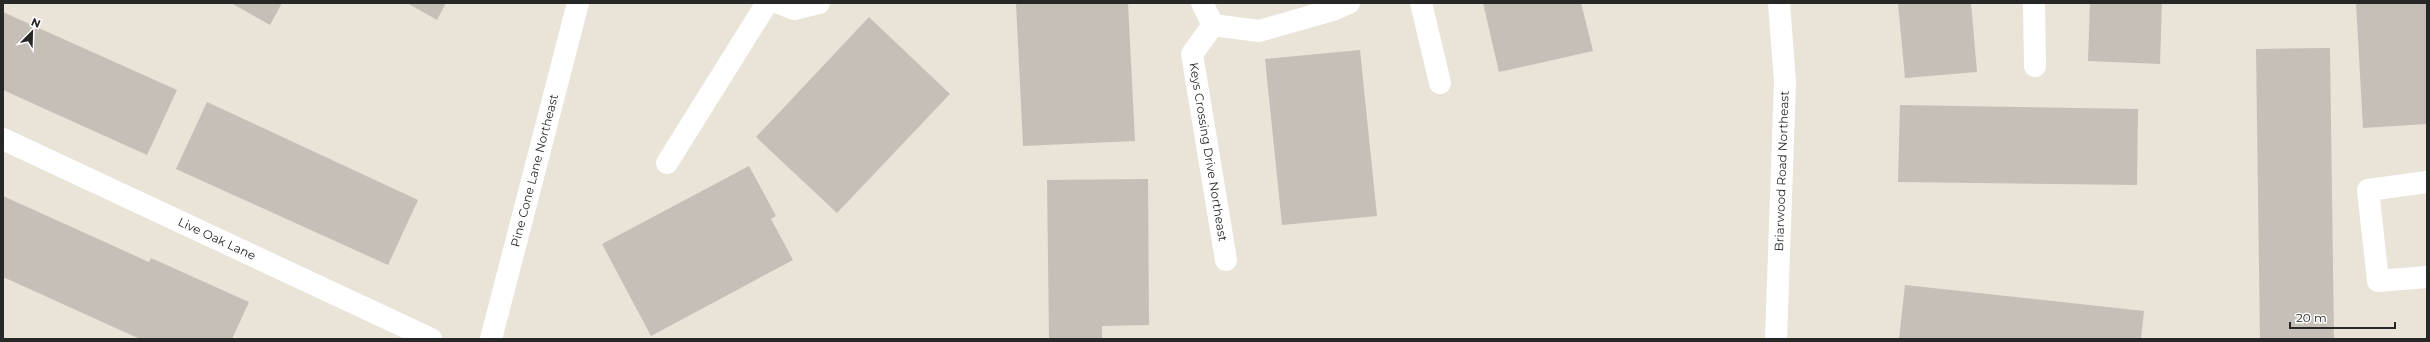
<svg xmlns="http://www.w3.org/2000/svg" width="2430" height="342" font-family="Montserrat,sans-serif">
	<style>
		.building { fill: #c5bfb8 }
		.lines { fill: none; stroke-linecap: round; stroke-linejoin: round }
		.minor { stroke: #fff; stroke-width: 22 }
		.tertiary { stroke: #fff; stroke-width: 22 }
		.labels { text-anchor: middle; stroke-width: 4; stroke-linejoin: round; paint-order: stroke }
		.street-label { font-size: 12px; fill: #272727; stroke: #fff }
	</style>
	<rect width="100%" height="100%" fill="#eae3d8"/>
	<!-- building -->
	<g class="building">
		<polygon points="231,3 282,3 270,25"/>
		<polygon points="407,3 446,3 437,20"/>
		<polygon points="1016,3 1128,3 1135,141 1023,146"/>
		<polygon points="1483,3 1581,3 1593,51 1499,72"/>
		<polygon points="1898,3 1971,3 1977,72 1905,78"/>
		<polygon points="2090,3 2162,3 2160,64 2088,61"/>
		<polygon points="2356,3 2427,3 2427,124 2363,128"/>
		<polygon points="3,12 177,90 147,155 3,90"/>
		<polygon points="869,17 950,94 837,213 756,137"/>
		<polygon points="2330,48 2334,339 2260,339 2256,49"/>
		<polygon points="1360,50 1377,216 1282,225 1265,59"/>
		<polygon points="207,102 418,200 388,265 176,169"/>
		<polygon points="1900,105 2138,109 2137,185 1898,182"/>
		<polygon points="749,166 776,216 771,219 793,260 651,336 602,244"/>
		<polygon points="1148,179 1149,325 1102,326 1102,339 1049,339 1047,180"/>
		<polygon points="3,196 149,262 151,258 249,302 232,339 140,339 3,277"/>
		<polygon points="1905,285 2144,311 2141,339 1899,339"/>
	</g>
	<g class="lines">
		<!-- minor -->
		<g class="minor">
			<polyline points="779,3 794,9 819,3"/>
			<polyline points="1202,3 1213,25 1259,31 1333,10 1349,3"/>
			<polyline points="1421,3 1440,83"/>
			<polyline points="2034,3 2035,66"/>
			<path id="s1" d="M1213 25 1192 54 1226 260"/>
			<path id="s2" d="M3 139 431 339"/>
			<polyline points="667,163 767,3"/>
			<polyline points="2427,182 2368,190 2378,281 2427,277"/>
			<path id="s3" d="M491 339 578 3"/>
		</g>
		<!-- tertiary -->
		<path class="tertiary" id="s4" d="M1776 339 1785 82 1779 3"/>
	</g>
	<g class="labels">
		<!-- street labels -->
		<g class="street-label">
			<text dy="4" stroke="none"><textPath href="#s1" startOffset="135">Keys Crossing Drive Northeast</textPath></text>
			<text dy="4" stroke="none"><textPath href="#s3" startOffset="174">Pine Cone Lane Northeast</textPath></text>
			<text dy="4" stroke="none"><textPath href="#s4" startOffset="168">Briarwood Road Northeast</textPath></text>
			<text dy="4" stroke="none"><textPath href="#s2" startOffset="236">Live Oak Lane</textPath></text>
		</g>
	</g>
	<!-- border -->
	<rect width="2430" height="342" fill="none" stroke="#272727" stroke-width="8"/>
	<!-- north arrow -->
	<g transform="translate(32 32) rotate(23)" stroke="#ffffff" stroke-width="3" paint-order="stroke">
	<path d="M0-3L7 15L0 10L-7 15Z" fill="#272727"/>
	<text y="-6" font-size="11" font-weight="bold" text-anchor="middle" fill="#272727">N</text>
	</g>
	<!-- scale -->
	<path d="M2290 322v6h105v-6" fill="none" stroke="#272727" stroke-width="2"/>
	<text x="2296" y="322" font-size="12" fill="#272727" stroke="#ffffff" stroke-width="3" paint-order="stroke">20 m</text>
</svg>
